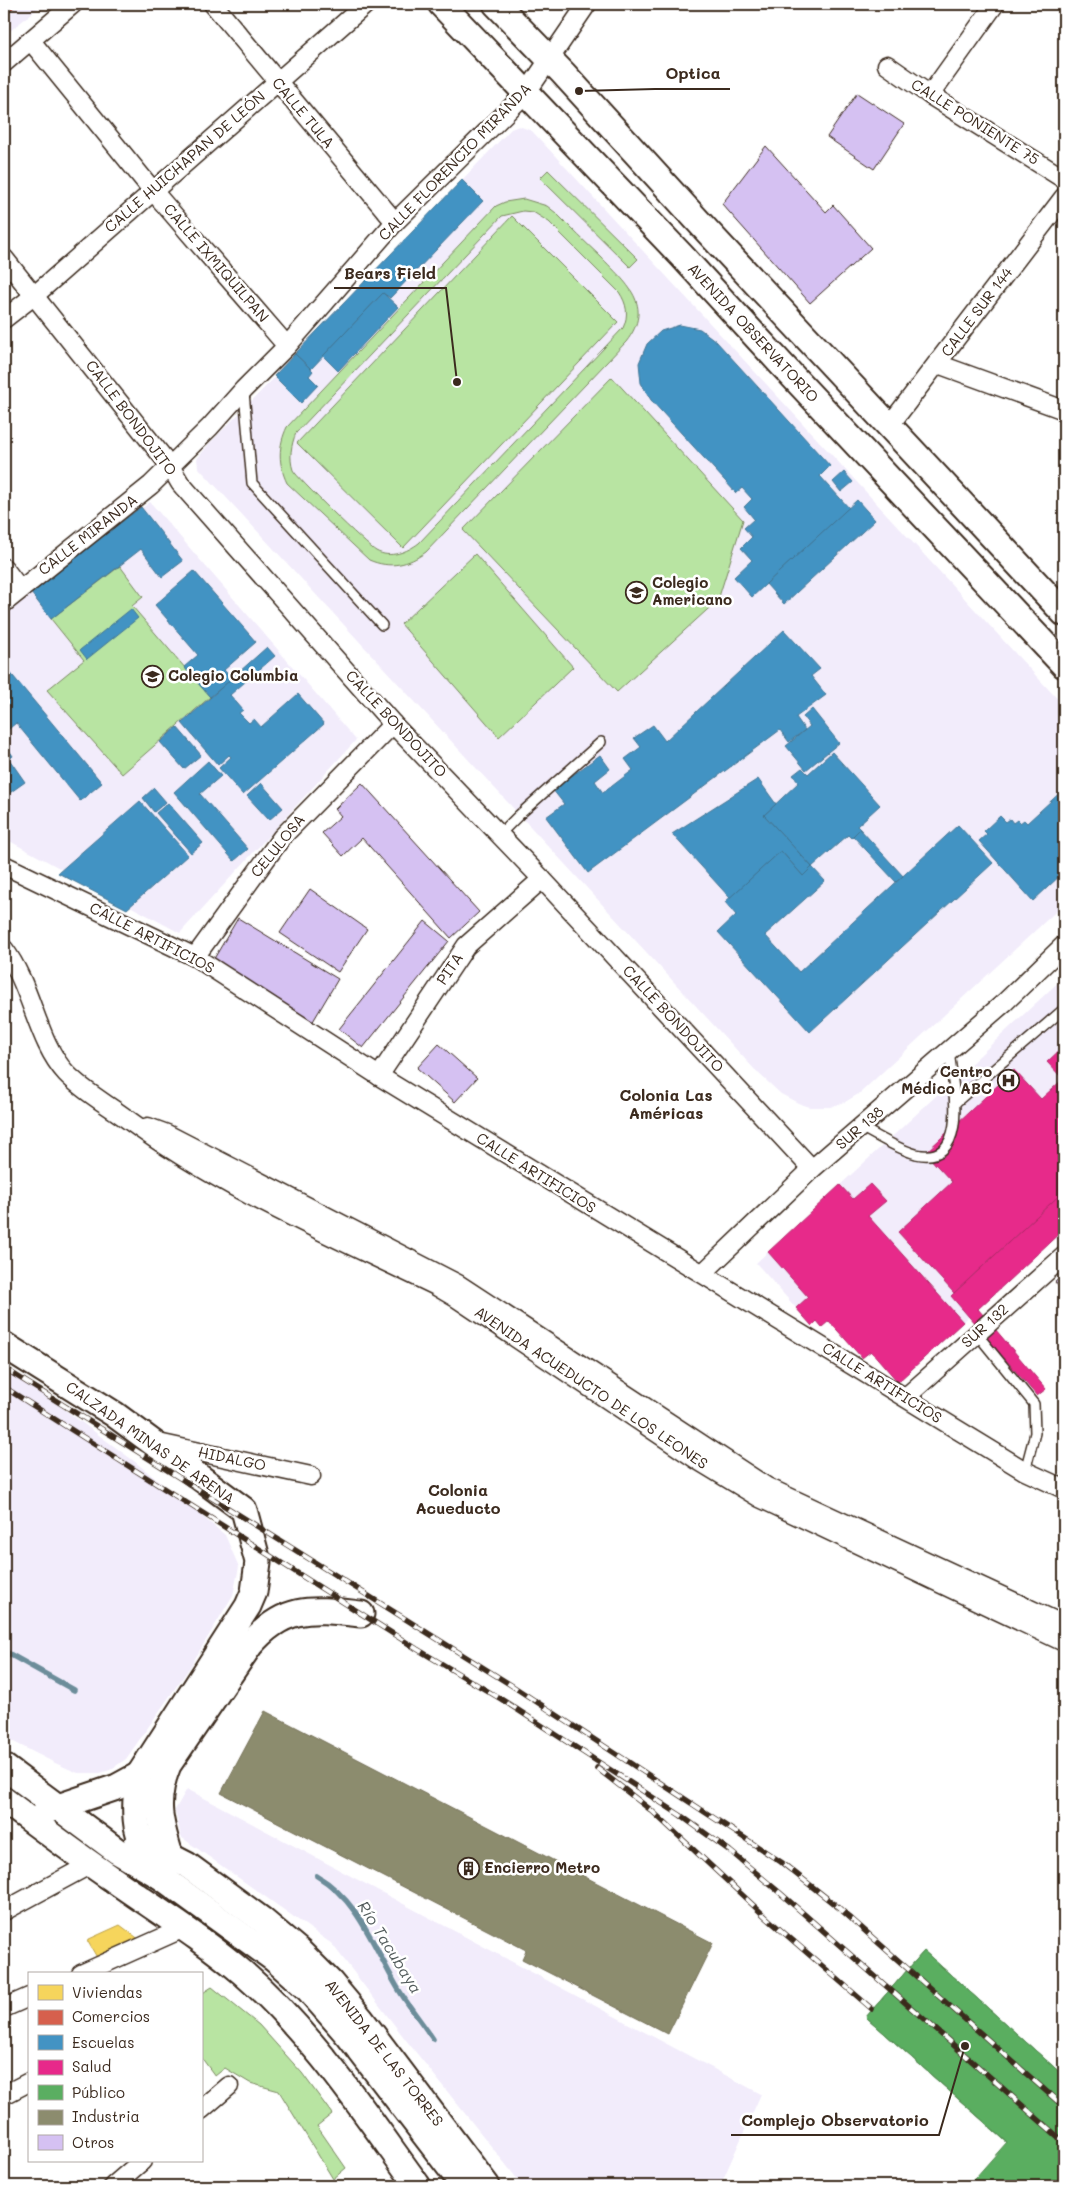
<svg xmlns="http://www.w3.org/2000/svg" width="1068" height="2190" font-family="Mali,sans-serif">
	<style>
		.built { fill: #f2ecfb }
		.green { fill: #b8e4a2; stroke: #7a8760; fill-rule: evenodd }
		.homes { fill: #f6d55c; stroke: #bea249 }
		.shops { fill: #d6604d; stroke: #a8503f }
		.schools { fill: #4393c3; stroke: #417492 }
		.health { fill: #e7298a; stroke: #b3296a }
		.public { fill: #5aae61; stroke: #51864d }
		.industry { fill: #8c8c6e; stroke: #746f56 }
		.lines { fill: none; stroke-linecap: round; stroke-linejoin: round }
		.stream { stroke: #6c8d9a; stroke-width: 5.5 }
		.building { fill: #d5c1f2; stroke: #3b2a1e }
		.lane-casing { stroke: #3b2a1e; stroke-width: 12 }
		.street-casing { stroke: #3b2a1e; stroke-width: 21 }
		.secondary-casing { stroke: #3b2a1e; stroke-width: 29 }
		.lane { stroke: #fff; stroke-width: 9 }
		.street { stroke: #fff; stroke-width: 18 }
		.secondary { stroke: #fff; stroke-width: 25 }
		.rail-casing { stroke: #3b2a1e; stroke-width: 5.5 }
		.rail { stroke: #fff; stroke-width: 4; stroke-dasharray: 11; stroke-linecap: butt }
		.labels { text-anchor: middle; stroke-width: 5; stroke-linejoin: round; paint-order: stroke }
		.street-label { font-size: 15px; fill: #3b2a1e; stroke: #fff }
		.poi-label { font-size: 15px; font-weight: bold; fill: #3b2a1e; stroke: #fff; text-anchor: start }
		.neighbourhood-label { font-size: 16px; font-weight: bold; fill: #3b2a1e; stroke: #fff }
		.water-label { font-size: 16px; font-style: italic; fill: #535c5c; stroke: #fff }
		.leader { fill: none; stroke: #3b2a1e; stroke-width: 2 }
		.callout-dot { fill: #3b2a1e; stroke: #fff; stroke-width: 2 }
		.callout-label { font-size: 16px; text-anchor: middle; font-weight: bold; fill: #3b2a1e; stroke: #fff; stroke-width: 5; stroke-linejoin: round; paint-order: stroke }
	</style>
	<rect width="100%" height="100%" fill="#fff"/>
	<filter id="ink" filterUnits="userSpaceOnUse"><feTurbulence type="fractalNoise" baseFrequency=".02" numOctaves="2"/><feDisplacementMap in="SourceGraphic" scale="10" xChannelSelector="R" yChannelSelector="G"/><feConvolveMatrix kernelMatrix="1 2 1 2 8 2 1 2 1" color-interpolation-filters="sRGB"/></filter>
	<g filter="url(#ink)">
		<!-- built -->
		<g class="built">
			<polygon points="4,4 43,4 4,36"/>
			<polygon points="519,126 532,131 1064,706 1064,904 860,1093 845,1102 830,1107 810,1107 798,1103 781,1094 757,1072 198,467 197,459 209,444 277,375 276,373 511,129"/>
			<polygon points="150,502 356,740 180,933 4,838 4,613"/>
			<polygon points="1064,977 1064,1229 898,1382 872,1351 862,1358 830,1321 822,1327 817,1322 812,1326 756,1263"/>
			<polygon points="4,1365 134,1461 225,1535 239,1567 233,1595 190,1667 126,1759 110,1770 100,1773 78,1773 55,1763 4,1737"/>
			<polygon points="187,1789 761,2094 720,2186 523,2186 406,2040 332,1944 181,1837 175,1810"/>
		</g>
		<!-- green -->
		<g class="green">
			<polygon points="548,170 638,259 630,267 540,178"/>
			<path d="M524 199 547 206 556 213C571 228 586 243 601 257 626 283 655 305 626 342L426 552C408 565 390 569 369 560L287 483C278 464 278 446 287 427L496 206 505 202ZM523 211 533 212 549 222 619 292C627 304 629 315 623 328L419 543C407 552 390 559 376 551 367 546 296 477 293 470 289 458 291 445 296 433L502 216Z"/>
			<polygon points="512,216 618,322 403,548 297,443"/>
			<polygon points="612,377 743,520 718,600 617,692 463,530"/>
			<polygon points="475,554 573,667 499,737 401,624"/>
			<polygon points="120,566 143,597 132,606 210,697 122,774 47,690 84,660 51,619"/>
			<polygon points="212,1987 259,2025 302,2073 332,2114 317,2126 346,2168 333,2179 279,2091 250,2083 225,2068 215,2076 201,2057 201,1994"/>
		</g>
		<!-- homes -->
		<polygon class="homes" points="120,1925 140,1940 99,1961 87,1940"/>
		<!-- shops -->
		<polygon class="shops" points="4,4 18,4 4,15"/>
		<!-- schools -->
		<g class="schools">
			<polygon points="462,180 483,201 390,298 383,293 311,369 295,354"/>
			<polygon points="383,293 398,307 338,371 323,356"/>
			<polygon points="680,325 700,329 716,341 830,466 820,476 849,508 752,597 734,577 752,560 741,548 752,537 744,528 754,519 744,507 752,499 742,488 736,493 651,400 641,383 639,363 647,344 661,331"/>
			<polygon points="295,354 313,371 309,376 318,385 301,403 274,376"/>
			<polygon points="844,472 853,482 841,492 833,482"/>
			<polygon points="857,500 875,520 784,604 766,584"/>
			<polygon points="141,507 183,561 162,577 141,549 51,619 31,593"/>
			<polygon points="194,571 256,642 224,670 232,679 210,697 184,667 198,655 155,605"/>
			<polygon points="131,609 138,618 87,659 80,650"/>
			<polygon points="784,630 820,669 811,676 826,695 796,717 805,730 789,742 780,730 588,873 546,817 564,804 553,790 600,755 610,769 595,781 603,793 633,770 625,759 641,747 634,738 653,725 665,741"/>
			<polygon points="267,647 275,656 230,695 243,710 239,713 249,723 254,719 261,727 298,694 324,724 243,795 219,768 231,757 229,755 218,765 182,723"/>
			<polygon points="8,670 102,783 80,801 16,723 4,733 4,674"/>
			<polygon points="812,709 839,743 806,770 786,746 810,726 803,717"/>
			<polygon points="177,727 201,755 184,769 160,742"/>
			<polygon points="4,743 13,756 9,759 25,782 4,797"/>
			<polygon points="832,752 880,805 857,826 860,829 851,838 848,835 812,867 764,815 799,782 793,775 802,768 808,774"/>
			<polygon points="208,761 221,776 200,794 248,849 234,861 174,792"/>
			<polygon points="758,779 776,804 764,815 812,867 803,876 781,851 730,898 672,834"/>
			<polygon points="261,783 283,808 269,820 247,796"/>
			<polygon points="154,788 166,802 154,812 143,798"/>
			<polygon points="1064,789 1064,872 1033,901 979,841 987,834 984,831 1000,816 1006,822 1010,819 1013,823 1017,820 1020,823 1024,820 1027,823"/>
			<polygon points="140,801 188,855 127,909 58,873"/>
			<polygon points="168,803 203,843 191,853 156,813"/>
			<polygon points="958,825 993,863 810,1032 718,932 736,915 725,902 781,851 803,876 812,867 825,881 765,935 799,972"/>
			<polygon points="860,829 903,876 896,882 853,836"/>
		</g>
		<!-- health -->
		<g class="health">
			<polygon points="1064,1046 1064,1191 954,1293 898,1232 952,1182 925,1153 1014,1070 1041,1099 1063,1079 1047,1062"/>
			<polygon points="870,1184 886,1201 868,1216 963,1322 898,1382 871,1351 862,1358 829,1321 822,1327 817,1321 812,1326 796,1308 808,1297 768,1252 840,1185 853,1199"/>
			<polygon points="1064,1191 1064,1229 978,1309 1046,1389 1037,1396 951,1296"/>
		</g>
		<!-- public -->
		<g class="public">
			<polygon points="924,1951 1064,2076 1064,2186 1056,2186 866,2017"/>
			<polygon points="924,1951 1064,2076 1064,2186 968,2186 1007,2142 866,2017"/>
		</g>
		<!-- industry -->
		<polygon class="industry" points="265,1711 713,1943 668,2034 522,1959 526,1950 221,1793"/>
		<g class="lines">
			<!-- stream -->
			<g class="stream">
				<polyline points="4,1651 74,1690"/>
				<path d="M317 1876C358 1900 373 1945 396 1985 406 2003 421 2021 433 2039"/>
			</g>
		</g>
		<!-- building -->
		<g class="building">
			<polygon points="857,93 904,124 874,169 827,137"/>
			<polygon points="766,146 826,212 833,205 871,248 810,303 722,204"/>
			<polygon points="362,783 479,912 451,938 362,838 343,856 322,833 341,816 335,809"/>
			<polygon points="310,889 367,929 338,972 280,933"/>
			<polygon points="238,918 338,979 312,1023 212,962"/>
			<polygon points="425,921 449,941 363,1048 339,1029"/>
			<polygon points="439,1044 477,1078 455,1102 417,1068"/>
			<polygon points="1064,1275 1064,1293 1055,1282"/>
		</g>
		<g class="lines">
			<defs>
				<g id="lane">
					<polyline points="244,392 252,483 382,625"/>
					<polyline points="499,835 519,815 601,742"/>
					<polyline points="955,1103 1064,1009"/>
					<path d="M860 1127C878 1136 897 1149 916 1154 972 1167 952 1079 949 1051"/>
					<polyline points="977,1334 1034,1404 1035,1433 1025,1471"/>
				</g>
				<g id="street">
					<polyline points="213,4 395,222"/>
					<polyline points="31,41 153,191 287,346"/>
					<polyline points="4,63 73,4"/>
					<polyline points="887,65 930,95 1064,179"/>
					<polyline points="930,95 995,4"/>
					<polyline points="4,258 170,466 180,483 393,724 542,879 812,1169"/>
					<polyline points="4,319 35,295 366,4"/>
					<polyline points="938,364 1064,410"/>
					<polyline points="889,426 1064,197"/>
					<polyline points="4,568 20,589"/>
					<polyline points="4,603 151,485 210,427 244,389 287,346 395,222 527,92 587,4"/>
					<polyline points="4,865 195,957 379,1076 1025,1471 1064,1489"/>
					<path d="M4 949C32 986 37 1042 66 1073 84 1092 107 1104 127 1119 222 1189 331 1235 436 1286L458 1299 699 1461 760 1498 1064 1642"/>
					<polyline points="195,957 282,837 393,724"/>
					<polyline points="379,1076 466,946 542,879"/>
					<polyline points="148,1127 167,1134 458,1284 767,1487 1064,1625"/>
					<polyline points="703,1273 812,1169 1005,1002 1064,945"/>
					<polyline points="906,1397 1064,1256"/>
					<polyline points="158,1443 311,1476"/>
					<polyline points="4,1911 91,1864"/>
					<polyline points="81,1974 184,1928"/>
					<polyline points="4,2008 29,1997"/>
					<polyline points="4,2095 29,2082"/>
					<polyline points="201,2110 229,2086"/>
					<polyline points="113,2186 142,2161"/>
				</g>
				<g id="secondary">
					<polyline points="441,4 681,255 783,366 1064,665"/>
					<polyline points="496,4 563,73 708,232 1064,613"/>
					<path d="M4 1345 114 1414 244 1510 258 1562 254 1592 248 1606 139 1775C131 1821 136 1837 160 1876"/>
					<polyline points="4,1767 117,1851 160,1876 274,1959 309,1990 348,2035 464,2186"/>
					<path d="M4 1800C39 1826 74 1853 111 1878 155 1909 202 1938 243 1973 313 2034 364 2112 418 2186"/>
					<polyline points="46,1811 117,1787 139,1775"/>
					<polyline points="135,1847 154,1848 187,1865 262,1920 299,1951 330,1982 361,2019 487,2186"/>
					<path d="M170 1855C159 1820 154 1800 168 1765L250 1645C285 1604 312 1609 361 1614"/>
				</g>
			</defs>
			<!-- lane casing -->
			<use href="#lane" class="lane-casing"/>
			<!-- street casing -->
			<use href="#street" class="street-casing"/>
			<!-- secondary casing -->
			<use href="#secondary" class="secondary-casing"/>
			<!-- lane -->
			<use href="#lane" class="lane"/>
			<!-- street -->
			<use href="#street" class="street"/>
			<!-- secondary -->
			<use href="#secondary" class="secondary"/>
			<defs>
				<g id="rail">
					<polyline points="4,1368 511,1685 781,1862 838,1907 1064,2107"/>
					<polyline points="4,1387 417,1649 501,1699 680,1815 730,1851 779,1892 1064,2142"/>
					<polyline points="597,1768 652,1811 768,1919 872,2009"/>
				</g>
			</defs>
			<!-- rail casing -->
			<use href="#rail" class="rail-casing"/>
			<!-- rail -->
			<use href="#rail" class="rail"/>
		</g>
	</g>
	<!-- icons -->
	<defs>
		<symbol id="school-ring" viewBox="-11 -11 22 22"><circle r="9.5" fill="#fff" stroke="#3b2a1e" stroke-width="1.5"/><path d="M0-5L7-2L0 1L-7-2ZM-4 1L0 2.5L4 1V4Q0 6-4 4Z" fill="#3b2a1e"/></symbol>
		<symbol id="hospital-ring" viewBox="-11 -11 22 22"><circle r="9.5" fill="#fff" stroke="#3b2a1e" stroke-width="1.5"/><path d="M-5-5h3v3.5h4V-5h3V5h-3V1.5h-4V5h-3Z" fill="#3b2a1e"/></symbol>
		<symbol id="building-ring" viewBox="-11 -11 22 22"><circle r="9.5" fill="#fff" stroke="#3b2a1e" stroke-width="1.5"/><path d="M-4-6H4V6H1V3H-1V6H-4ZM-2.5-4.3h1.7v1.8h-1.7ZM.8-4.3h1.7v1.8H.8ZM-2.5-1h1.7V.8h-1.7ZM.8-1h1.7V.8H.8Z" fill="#3b2a1e"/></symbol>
	</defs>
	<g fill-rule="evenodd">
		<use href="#school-ring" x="624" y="580" width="25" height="25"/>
		<use href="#school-ring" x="140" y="664" width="25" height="25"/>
		<use href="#hospital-ring" x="996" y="1068" width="25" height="25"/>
		<use href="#building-ring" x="456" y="1856" width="25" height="25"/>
	</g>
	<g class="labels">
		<!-- street labels -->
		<g class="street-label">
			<text transform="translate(303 113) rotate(50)" y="5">CALLE TULA</text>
			<text transform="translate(975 122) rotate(32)" y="5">CALLE PONIENTE 75</text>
			<text transform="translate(185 162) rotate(-41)" y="5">CALLE HUICHAPAN DE LEÓN</text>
			<text transform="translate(455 162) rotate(-46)" y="5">CALLE FLORENCIO MIRANDA</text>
			<text transform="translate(216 263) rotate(49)" y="5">CALLE IXMIQUILPAN</text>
			<text transform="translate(977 312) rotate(-53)" y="5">CALLE SUR 144</text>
			<text transform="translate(753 333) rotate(47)" y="5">AVENIDA OBSERVATORIO</text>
			<text transform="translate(131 418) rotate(53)" y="5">CALLE BONDOJITO</text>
			<text transform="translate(88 535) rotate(-38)" y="5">CALLE MIRANDA</text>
			<text transform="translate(396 724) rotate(47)" y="5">CALLE BONDOJITO</text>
			<text transform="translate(278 846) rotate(-51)" y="5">CELULOSA</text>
			<text transform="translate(152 938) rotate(27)" y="5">CALLE ARTIFICIOS</text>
			<text transform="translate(450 969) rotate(-56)" y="5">PITA</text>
			<text transform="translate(673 1019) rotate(47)" y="5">CALLE BONDOJITO</text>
			<text transform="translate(860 1128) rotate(-41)" y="5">SUR 138</text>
			<text transform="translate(536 1173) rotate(32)" y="5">CALLE ARTIFICIOS</text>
			<text transform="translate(985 1326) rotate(-42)" y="5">SUR 132</text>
			<text transform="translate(882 1383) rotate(32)" y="5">CALLE ARTIFICIOS</text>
			<text transform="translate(591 1388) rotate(34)" y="5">AVENIDA ACUEDUCTO DE LOS LEONES</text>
			<text transform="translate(150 1443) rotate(35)" y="5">CALZADA MINAS DE ARENA</text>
			<text transform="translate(232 1459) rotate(12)" y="5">HIDALGO</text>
			<text transform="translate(384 2053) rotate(52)" y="5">AVENIDA DE LAS TORRES</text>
		</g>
		<!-- poi labels -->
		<g class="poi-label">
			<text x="652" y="588">Colegio<tspan x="652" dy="17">Americano</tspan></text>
			<text x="168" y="681">Colegio Columbia</text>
			<text x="992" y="1077" text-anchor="end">Centro<tspan x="992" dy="17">Médico ABC</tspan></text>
			<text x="484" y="1873">Encierro Metro</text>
		</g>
		<!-- neighbourhood labels -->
		<g class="neighbourhood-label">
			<text x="666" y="1101">Colonia Las<tspan x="666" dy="18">Américas</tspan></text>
			<text x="458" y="1496">Colonia<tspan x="458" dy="18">Acueducto</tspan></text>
		</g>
		<!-- water labels -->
		<g class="water-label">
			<text transform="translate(390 1947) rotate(58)" y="6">Río Tacubaya</text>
		</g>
	</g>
	<!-- callouts -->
	<path class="leader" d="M579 91L655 89H730M457 382L446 288H334M965 2046L939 2135H731"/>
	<g class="callout-dot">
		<circle cx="579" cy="91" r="5"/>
		<circle cx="457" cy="382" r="5"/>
		<circle cx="965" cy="2046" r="5"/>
	</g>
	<g class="callout-label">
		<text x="693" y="79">Optica</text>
		<text x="390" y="279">Bears Field</text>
		<text x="835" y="2126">Complejo Observatorio</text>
	</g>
	<!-- margin -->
	<rect width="1068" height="2190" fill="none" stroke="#fff" stroke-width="20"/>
	<rect x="10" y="10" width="1048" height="2170" fill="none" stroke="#3b2a1e" stroke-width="2" filter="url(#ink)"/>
	<!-- legend -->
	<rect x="28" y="1972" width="175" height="190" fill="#ffffff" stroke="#b1aaa5"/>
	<rect x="38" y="1985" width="25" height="15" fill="#f6d55c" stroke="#b1aaa5"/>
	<text x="72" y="1998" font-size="15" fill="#3b2a1e">Viviendas</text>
	<rect x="38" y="2010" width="25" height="15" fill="#d6604d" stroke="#b1aaa5"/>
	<text x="72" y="2022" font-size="15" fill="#3b2a1e">Comercios</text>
	<rect x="38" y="2035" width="25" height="15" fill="#4393c3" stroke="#b1aaa5"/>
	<text x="72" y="2048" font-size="15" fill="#3b2a1e">Escuelas</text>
	<rect x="38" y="2060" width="25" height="15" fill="#e7298a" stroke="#b1aaa5"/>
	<text x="72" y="2072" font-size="15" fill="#3b2a1e">Salud</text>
	<rect x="38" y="2085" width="25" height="15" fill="#5aae61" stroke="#b1aaa5"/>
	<text x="72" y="2098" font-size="15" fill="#3b2a1e">Público</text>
	<rect x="38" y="2110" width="25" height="15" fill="#8c8c6e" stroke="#b1aaa5"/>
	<text x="72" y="2122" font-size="15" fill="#3b2a1e">Industria</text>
	<rect x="38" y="2135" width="25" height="15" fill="#d5c1f2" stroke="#b1aaa5"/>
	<text x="72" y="2148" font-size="15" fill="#3b2a1e">Otros</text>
</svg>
